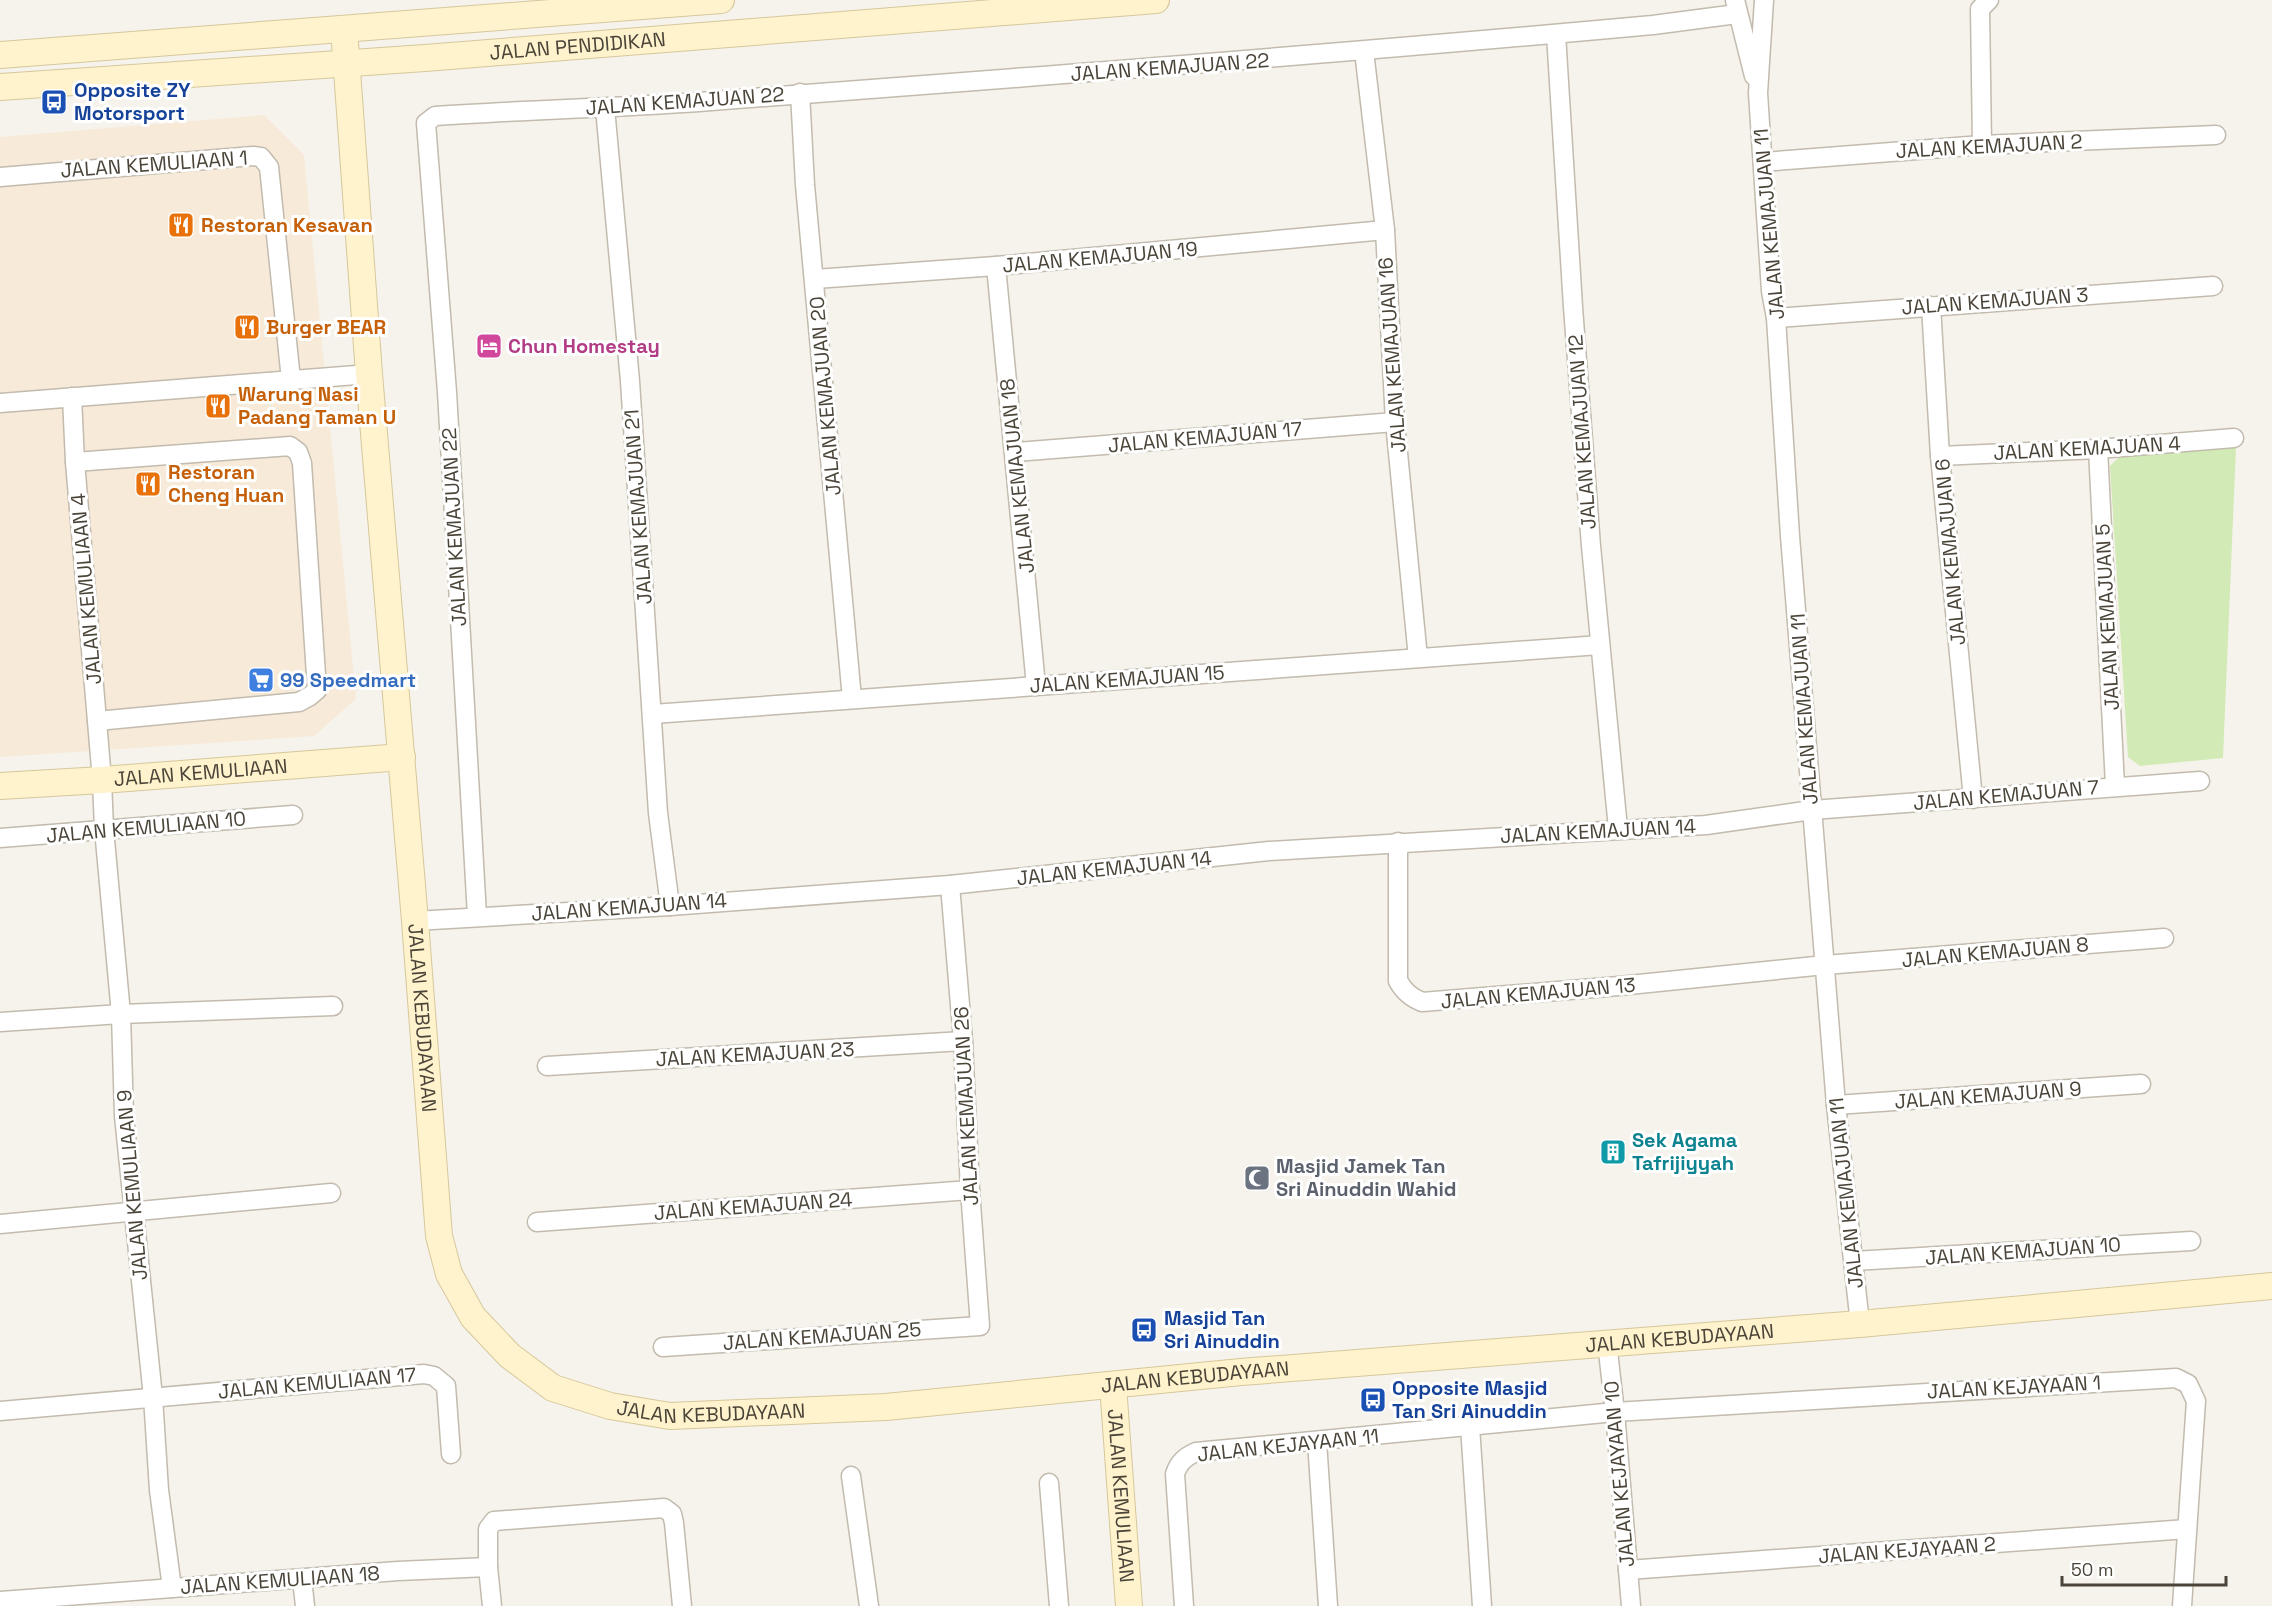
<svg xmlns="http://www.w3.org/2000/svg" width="2272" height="1606" font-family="'Space Grotesk',sans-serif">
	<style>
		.commercial { fill: #f7ead8 }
		.green { fill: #d2eab5 }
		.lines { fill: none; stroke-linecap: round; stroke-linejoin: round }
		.street-casing { stroke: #c2bbae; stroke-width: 21 }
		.secondary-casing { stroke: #d6c79b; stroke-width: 28 }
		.street { stroke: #fff; stroke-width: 18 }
		.secondary { stroke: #fff3cd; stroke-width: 26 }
		.labels { text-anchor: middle; stroke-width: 6; stroke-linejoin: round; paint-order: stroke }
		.street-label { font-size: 20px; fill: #4b4439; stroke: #fff }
		.transit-label { font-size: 20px; font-weight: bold; fill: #164399; stroke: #fff; text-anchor: start }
		.food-label { font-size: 20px; font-weight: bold; fill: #c56008; stroke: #fff; text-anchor: start }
		.hotel-label { font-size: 20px; font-weight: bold; fill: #b23c85; stroke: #fff; text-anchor: start }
		.shop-label { font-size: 20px; font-weight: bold; fill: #366cbe; stroke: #fff; text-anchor: start }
		.culture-label { font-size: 20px; font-weight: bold; fill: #0d838f; stroke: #fff; text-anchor: start }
		.worship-label { font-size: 20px; font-weight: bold; fill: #5b616d; stroke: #fff; text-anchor: start }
	</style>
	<rect width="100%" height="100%" fill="#f6f3ec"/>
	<!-- commercial -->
	<polygon class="commercial" points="264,115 304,155 356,699 314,736 0,757 0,137"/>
	<!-- green -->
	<polygon class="green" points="2236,447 2223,758 2140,766 2128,757 2110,466 2121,455"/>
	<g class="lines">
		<defs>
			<g id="street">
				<polyline points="1735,0 1754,76"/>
				<polyline points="1764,0 1758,93 1771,291 1776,318 1790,536 1836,1105 1860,1324"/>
				<polyline points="1556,34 1573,307 1591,546 1618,829"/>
				<polyline points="1364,51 1385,230 1395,422 1418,658"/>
				<polyline points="800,93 805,185 852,699"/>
				<polyline points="605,108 630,381 658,813 670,906"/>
				<polyline points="1982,145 1980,9 1989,0"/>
				<polyline points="1763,162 1982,145 2216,135"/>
				<polyline points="0,177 253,156 261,157 269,167 291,380"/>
				<polyline points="996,266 1036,686"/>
				<polyline points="815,279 996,266 1385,230"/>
				<polyline points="1931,306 1940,456 1973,799"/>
				<polyline points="1776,318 2213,286"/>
				<polyline points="72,397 75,462 102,780 104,829 121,1014 124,1116 153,1397 159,1490 172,1588"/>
				<polyline points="0,403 369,374"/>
				<polyline points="2098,449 2115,786"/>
				<polyline points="1015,452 1395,422"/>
				<polyline points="1940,456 2098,449 2234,438"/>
				<polyline points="75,462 290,446 298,452 302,463 317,690 310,696 299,702 97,721"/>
				<polyline points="653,714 1600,645"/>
				<polyline points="0,838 293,815"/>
				<path d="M1398 842V981C1404 991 1410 997 1422 1002L1619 986 1825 965 2164 938"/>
				<path d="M477 916 447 392 426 123 435 116C523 110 611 108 699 102 1017 78 1335 54 1653 25L1737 14"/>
				<polyline points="415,921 670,906 950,885 1269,851 1706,825 1812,810 2200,781"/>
				<polyline points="0,1022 121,1014 333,1006"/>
				<polyline points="547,1066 963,1041"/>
				<polyline points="1836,1105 2141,1084"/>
				<polyline points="537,1222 970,1190"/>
				<polyline points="0,1224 331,1193"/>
				<polyline points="1854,1261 2191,1241"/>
				<polyline points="1607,1343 1615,1412 1631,1606"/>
				<polyline points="663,1347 980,1326 970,1190 963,1041 950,885"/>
				<polyline points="0,1411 424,1374 434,1376 446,1386 451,1454"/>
				<polyline points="1470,1426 1482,1606"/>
				<polyline points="1317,1441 1328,1606"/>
				<polyline points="851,1476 869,1606"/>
				<polyline points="1049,1483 1059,1606"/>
				<polyline points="1628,1570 2187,1529"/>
				<polyline points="302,1579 305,1606"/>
				<polyline points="0,1601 398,1571 488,1567"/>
				<polyline points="492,1606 488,1567 488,1529 494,1521 664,1508 672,1514 674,1523 682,1606"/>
				<path d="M1184 1606 1175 1474C1179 1462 1185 1457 1196 1452L1615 1412 2176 1378 2188 1384 2196 1401 2182 1606"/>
			</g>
			<g id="secondary">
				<path id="s1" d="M344 29 369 374 415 921 439 1236 449 1274 473 1317 510 1356 553 1388 610 1406 670 1416 886 1407 1241 1372 1860 1324 2272 1286"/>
				<polyline points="0,55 721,0"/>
				<path id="s2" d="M0 87 425 58 1156 0"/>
				<path id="s3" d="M0 786 102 780 402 757"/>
				<path id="s4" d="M1113 1385 1129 1606"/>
			</g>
		</defs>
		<!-- street casing -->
		<use href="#street" class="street-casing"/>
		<!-- secondary casing -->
		<use href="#secondary" class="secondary-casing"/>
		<!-- street -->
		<use href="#street" class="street"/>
		<!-- secondary -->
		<use href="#secondary" class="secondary"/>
	</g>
	<!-- icons -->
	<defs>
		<symbol id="bus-square" viewBox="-11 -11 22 22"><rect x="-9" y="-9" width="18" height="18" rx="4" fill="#1a4fb4" stroke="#fff"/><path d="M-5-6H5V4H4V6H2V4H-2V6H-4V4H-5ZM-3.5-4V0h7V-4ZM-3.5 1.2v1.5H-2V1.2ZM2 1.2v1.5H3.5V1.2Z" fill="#fff"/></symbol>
		<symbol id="restaurant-square" viewBox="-11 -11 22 22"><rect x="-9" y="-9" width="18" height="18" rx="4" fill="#e8710a" stroke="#fff"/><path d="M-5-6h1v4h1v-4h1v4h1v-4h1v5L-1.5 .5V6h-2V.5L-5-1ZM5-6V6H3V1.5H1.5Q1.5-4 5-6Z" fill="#fff"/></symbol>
		<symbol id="hotel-square" viewBox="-11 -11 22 22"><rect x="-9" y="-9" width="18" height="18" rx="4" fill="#d1479c" stroke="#fff"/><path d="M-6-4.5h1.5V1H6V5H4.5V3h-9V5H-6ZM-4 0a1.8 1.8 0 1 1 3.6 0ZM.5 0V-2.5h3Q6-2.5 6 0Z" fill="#fff"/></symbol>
		<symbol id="supermarket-square" viewBox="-11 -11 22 22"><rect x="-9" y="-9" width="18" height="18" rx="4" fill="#3f7fe0" stroke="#fff"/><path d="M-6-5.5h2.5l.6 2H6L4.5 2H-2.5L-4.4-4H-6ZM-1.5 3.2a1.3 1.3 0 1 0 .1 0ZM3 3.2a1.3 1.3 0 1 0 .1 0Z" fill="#fff"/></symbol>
		<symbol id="building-square" viewBox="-11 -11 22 22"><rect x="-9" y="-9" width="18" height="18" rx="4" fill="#0f9aa8" stroke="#fff"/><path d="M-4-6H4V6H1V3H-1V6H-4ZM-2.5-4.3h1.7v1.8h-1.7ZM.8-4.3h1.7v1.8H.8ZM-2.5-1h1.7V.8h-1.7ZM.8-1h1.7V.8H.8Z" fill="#fff"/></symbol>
		<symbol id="mosque-square" viewBox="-11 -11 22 22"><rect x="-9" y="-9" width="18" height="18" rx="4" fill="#6b7280" stroke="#fff"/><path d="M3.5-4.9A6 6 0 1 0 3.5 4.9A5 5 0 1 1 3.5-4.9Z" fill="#fff"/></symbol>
	</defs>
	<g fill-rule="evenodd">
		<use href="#bus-square" x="39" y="87" width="30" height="30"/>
		<use href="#restaurant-square" x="166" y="210" width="30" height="30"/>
		<use href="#restaurant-square" x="232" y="312" width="30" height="30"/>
		<use href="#hotel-square" x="474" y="331" width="30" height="30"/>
		<use href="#restaurant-square" x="203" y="391" width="30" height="30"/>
		<use href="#restaurant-square" x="133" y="469" width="30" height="30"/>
		<use href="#supermarket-square" x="246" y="665" width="30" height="30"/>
		<use href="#building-square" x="1598" y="1137" width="30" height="30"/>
		<use href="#mosque-square" x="1242" y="1163" width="30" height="30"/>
		<use href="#bus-square" x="1129" y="1315" width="30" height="30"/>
		<use href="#bus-square" x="1358" y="1385" width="30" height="30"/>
	</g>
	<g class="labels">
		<!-- street labels -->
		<g class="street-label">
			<text dy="7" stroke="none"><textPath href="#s2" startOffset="579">JALAN PENDIDIKAN</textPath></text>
			<text transform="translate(1170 67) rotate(-4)" y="7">JALAN KEMAJUAN 22</text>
			<text transform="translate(685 101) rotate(-4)" y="7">JALAN KEMAJUAN 22</text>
			<text transform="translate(1989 146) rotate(-3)" y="7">JALAN KEMAJUAN 2</text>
			<text transform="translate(154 164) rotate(-4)" y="7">JALAN KEMULIAAN 1</text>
			<text transform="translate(1769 224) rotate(-95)" y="7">JALAN KEMAJUAN 11</text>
			<text transform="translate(1100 257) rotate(-5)" y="7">JALAN KEMAJUAN 19</text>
			<text transform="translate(1995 301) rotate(-4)" y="7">JALAN KEMAJUAN 3</text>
			<text transform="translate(1392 355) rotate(-94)" y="7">JALAN KEMAJUAN 16</text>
			<text transform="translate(825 396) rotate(-95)" y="7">JALAN KEMAJUAN 20</text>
			<text transform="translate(1582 432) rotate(-94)" y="7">JALAN KEMAJUAN 12</text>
			<text transform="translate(1205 437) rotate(-5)" y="7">JALAN KEMAJUAN 17</text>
			<text transform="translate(2087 448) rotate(-3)" y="7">JALAN KEMAJUAN 4</text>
			<text transform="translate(1017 476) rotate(-96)" y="7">JALAN KEMAJUAN 18</text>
			<text transform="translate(638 507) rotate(-94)" y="7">JALAN KEMAJUAN 21</text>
			<text transform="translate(454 527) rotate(-93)" y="7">JALAN KEMAJUAN 22</text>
			<text transform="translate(1950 552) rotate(-95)" y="7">JALAN KEMAJUAN 6</text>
			<text transform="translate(86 589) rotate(-95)" y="7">JALAN KEMULIAAN 4</text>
			<text transform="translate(2107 617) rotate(-93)" y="7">JALAN KEMAJUAN 5</text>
			<text transform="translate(1127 679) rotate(-4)" y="7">JALAN KEMAJUAN 15</text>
			<text transform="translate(1804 709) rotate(-94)" y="7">JALAN KEMAJUAN 11</text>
			<text dy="7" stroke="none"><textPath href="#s3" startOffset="201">JALAN KEMULIAAN</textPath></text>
			<text transform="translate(2006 795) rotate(-5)" y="7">JALAN KEMAJUAN 7</text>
			<text transform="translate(146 827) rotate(-5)" y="7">JALAN KEMULIAAN 10</text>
			<text transform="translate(1598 831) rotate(-3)" y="7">JALAN KEMAJUAN 14</text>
			<text transform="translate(1114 868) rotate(-6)" y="7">JALAN KEMAJUAN 14</text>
			<text transform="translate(629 907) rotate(-4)" y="7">JALAN KEMAJUAN 14</text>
			<text transform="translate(1995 952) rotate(-5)" y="7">JALAN KEMAJUAN 8</text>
			<text transform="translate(1538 993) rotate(-5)" y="7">JALAN KEMAJUAN 13</text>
			<text dy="7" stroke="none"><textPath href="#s1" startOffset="992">JALAN KEBUDAYAAN</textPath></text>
			<text transform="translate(755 1054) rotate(-3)" y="7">JALAN KEMAJUAN 23</text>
			<text transform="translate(1988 1095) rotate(-4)" y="7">JALAN KEMAJUAN 9</text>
			<text transform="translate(966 1106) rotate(-93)" y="7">JALAN KEMAJUAN 26</text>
			<text transform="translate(132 1185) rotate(-95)" y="7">JALAN KEMULIAAN 9</text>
			<text transform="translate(1846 1193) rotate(-96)" y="7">JALAN KEMAJUAN 11</text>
			<text transform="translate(753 1206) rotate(-4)" y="7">JALAN KEMAJUAN 24</text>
			<text transform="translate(2023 1251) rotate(-4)" y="7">JALAN KEMAJUAN 10</text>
			<text transform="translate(822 1336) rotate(-4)" y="7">JALAN KEMAJUAN 25</text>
			<text dy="7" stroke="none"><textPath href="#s1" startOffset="2540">JALAN KEBUDAYAAN</textPath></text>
			<text dy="7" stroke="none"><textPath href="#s1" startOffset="2054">JALAN KEBUDAYAAN</textPath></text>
			<text transform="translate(317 1383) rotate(-5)" y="7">JALAN KEMULIAAN 17</text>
			<text transform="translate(2014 1387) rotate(-3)" y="7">JALAN KEJAYAAN 1</text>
			<text dy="7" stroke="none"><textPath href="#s1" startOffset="1568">JALAN KEBUDAYAAN</textPath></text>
			<text transform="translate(1288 1445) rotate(-6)" y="7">JALAN KEJAYAAN 11</text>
			<text transform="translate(1619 1474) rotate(-95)" y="7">JALAN KEJAYAAN 10</text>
			<text dy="7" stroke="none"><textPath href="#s4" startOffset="111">JALAN KEMULIAAN</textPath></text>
			<text transform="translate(1907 1550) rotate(-4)" y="7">JALAN KEJAYAAN 2</text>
			<text transform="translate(280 1580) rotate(-4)" y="7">JALAN KEMULIAAN 18</text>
		</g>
		<!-- transit labels -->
		<g class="transit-label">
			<text x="74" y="97">Opposite ZY<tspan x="74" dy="23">Motorsport</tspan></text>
			<text x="1164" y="1325">Masjid Tan<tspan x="1164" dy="23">Sri Ainuddin</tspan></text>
			<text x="1392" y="1395">Opposite Masjid<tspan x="1392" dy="23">Tan Sri Ainuddin</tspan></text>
		</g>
		<!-- food labels -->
		<g class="food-label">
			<text x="201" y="232">Restoran Kesavan</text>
			<text x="266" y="334">Burger BEAR</text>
			<text x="238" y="401">Warung Nasi<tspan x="238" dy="23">Padang Taman U</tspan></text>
			<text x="168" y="479">Restoran<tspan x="168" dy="23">Cheng Huan</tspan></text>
		</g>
		<!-- hotel labels -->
		<g class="hotel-label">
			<text x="508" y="353">Chun Homestay</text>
		</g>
		<!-- shop labels -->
		<g class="shop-label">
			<text x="280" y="687">99 Speedmart</text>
		</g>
		<!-- culture labels -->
		<g class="culture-label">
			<text x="1632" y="1147">Sek Agama<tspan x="1632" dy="23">Tafrijiyyah</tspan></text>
		</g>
		<!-- worship labels -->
		<g class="worship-label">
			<text x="1276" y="1173">Masjid Jamek Tan<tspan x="1276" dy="23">Sri Ainuddin Wahid</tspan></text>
		</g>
	</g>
	<!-- scale -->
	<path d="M2062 1576v9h164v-9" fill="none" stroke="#4b4439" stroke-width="3"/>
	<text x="2071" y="1576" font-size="18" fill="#4b4439" stroke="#ffffff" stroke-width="4.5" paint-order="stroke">50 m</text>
</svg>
